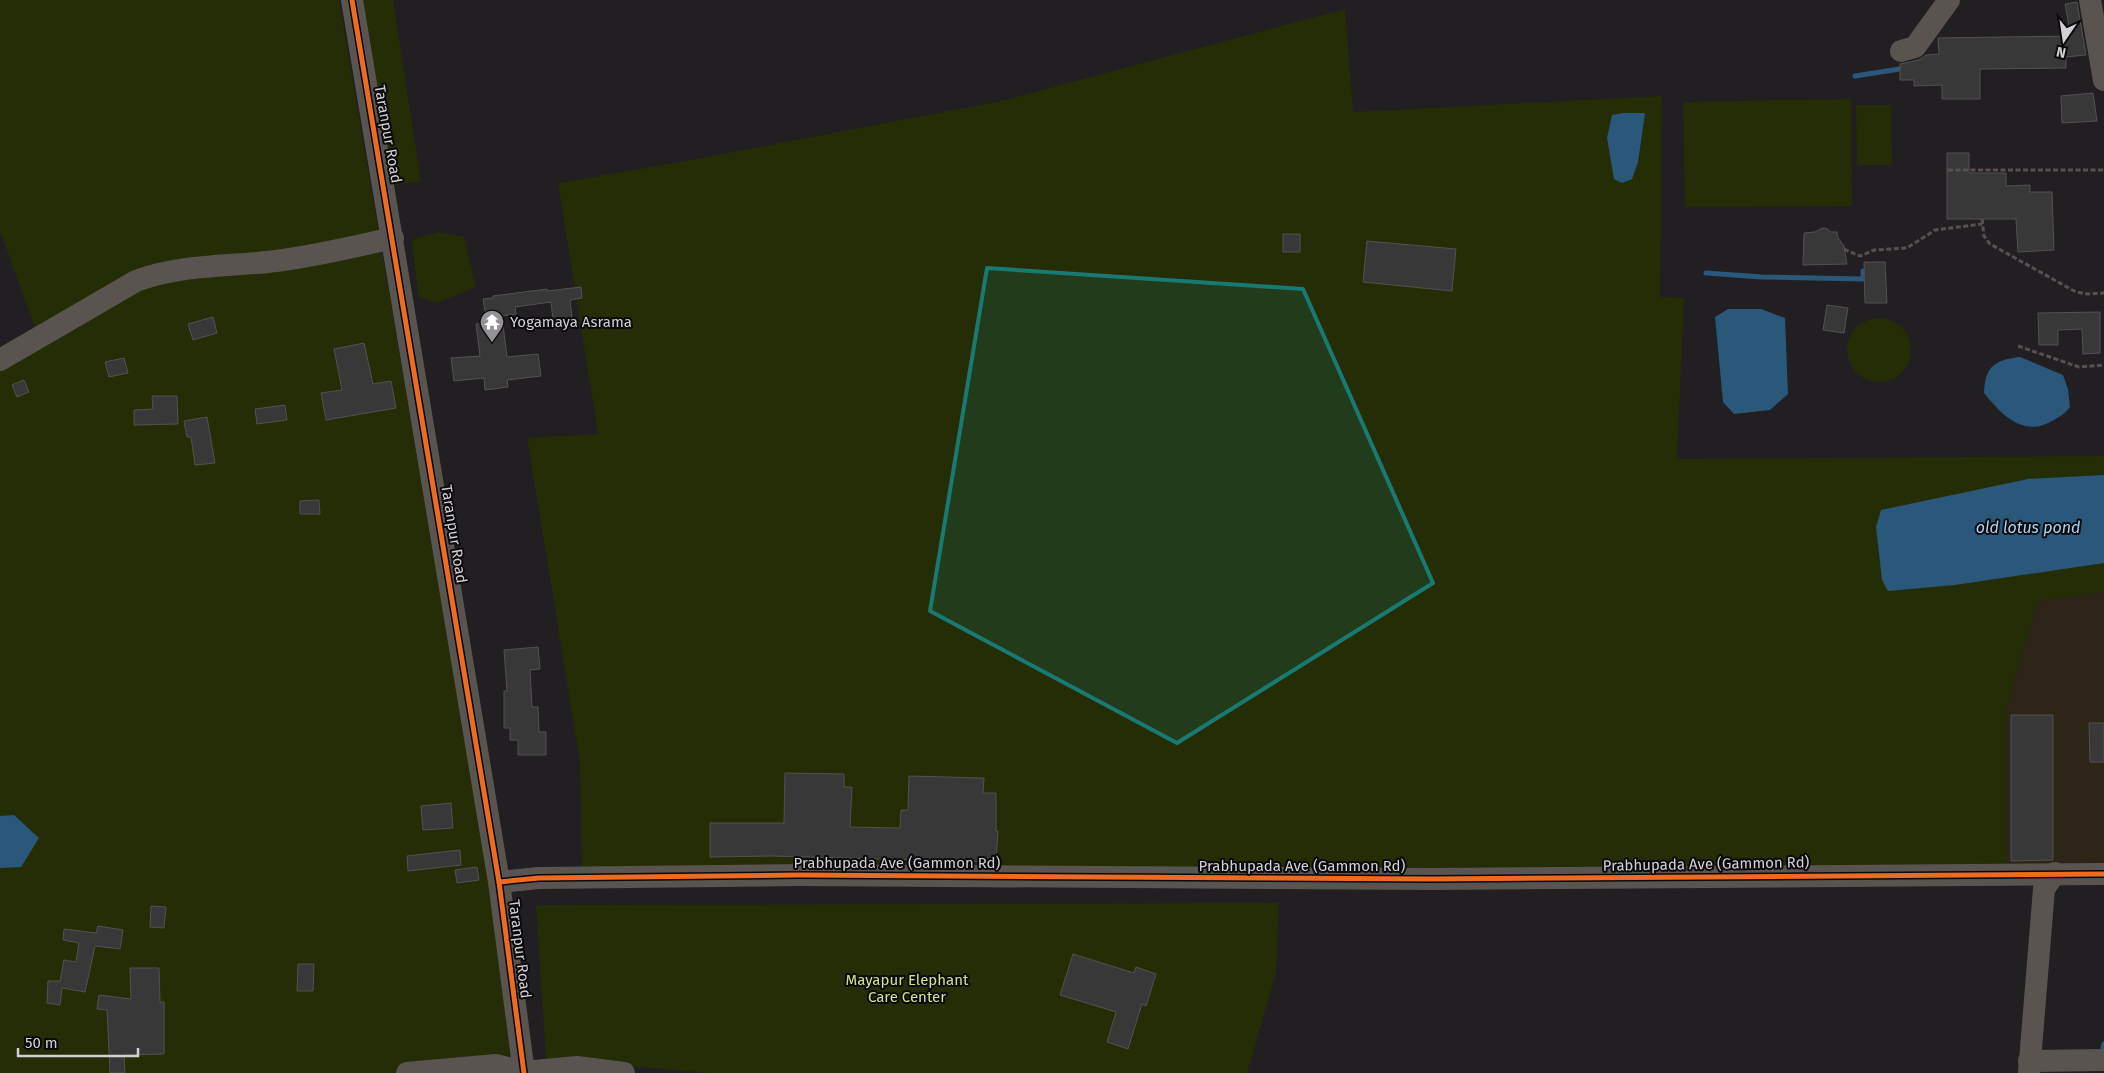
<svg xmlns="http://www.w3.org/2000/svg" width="2104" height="1073" font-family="'Fira Sans',sans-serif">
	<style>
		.industrial { fill: #2c2518 }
		.green { fill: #252d06 }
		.water { fill: #29587a }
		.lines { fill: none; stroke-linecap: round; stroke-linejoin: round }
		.stream { stroke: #29587a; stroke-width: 5 }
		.building { fill: #393838; stroke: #535151 }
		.path { stroke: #565150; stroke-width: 3; stroke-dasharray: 5 2.5; stroke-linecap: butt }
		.minor { stroke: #595450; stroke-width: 22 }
		.cycleway-casing { stroke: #0a090b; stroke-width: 8 }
		.cycleway { stroke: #ed6a23; stroke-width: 5 }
		.marked { fill: #197a73; fill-opacity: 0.2; stroke: #197a73; stroke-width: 4; stroke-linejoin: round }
		.labels { text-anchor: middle; stroke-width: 4; stroke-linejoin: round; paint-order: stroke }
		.street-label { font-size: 15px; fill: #d3d0d3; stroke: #0a090b }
		.poi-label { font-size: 15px; fill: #d3d0d3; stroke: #0a090b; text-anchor: start }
		.park-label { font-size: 15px; fill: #cee38e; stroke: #0a090b }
		.water-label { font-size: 16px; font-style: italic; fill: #a7d3f5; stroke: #0a090b }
	</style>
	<rect width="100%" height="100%" fill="#211f22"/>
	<!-- industrial -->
	<polygon class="industrial" points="2104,592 2104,867 2006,867 2005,713 2038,601"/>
	<!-- green -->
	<g class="green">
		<polygon points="0,0 339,0 491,892 515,1073 0,1073 0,349 36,331 0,231"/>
		<polygon points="357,0 393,0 421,181 390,186"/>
		<polygon points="1345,9 1353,112 1662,96 1660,297 1684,298 1677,459 2104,456 2104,592 2038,601 2005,713 2006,867 582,877 580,762 527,438 598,434 558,183 664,165 1001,101"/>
		<polygon points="1851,99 1852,206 1685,207 1683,102"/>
		<polygon points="1856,105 1891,105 1892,165 1857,165"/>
		<polygon points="438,232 464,237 476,287 437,303 418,296 412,240"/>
		<circle cx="1879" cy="350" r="32"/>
		<polygon points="1279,903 1276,972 1247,1073 709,1073 546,1059 536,905"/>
	</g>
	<!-- water -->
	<g class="water">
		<polygon points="1623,113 1645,113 1638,162 1632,179 1622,183 1614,179 1607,138 1612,115"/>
		<polygon points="1728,309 1761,309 1785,318 1788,394 1770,410 1734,414 1723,402 1715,317"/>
		<path d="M2020 357 2063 375 2068 389 2070 407C2065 414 2059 417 2052 421 2023 438 2001 414 1984 393 1985 366 1995 360 2020 357Z"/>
		<polygon points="2104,475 2104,563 1955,585 1888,591 1882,580 1876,527 1881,510 2028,479"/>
		<polygon points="14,815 39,838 21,867 0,868 0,816"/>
	</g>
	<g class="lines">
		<!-- stream -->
		<g class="stream">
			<polyline points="1855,76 1906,68"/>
			<polyline points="1706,273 1762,277 1863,279 1863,271 1870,271"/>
			<polyline points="2103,1048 2104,1044"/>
		</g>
	</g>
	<!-- building -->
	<g class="building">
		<polygon points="2077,2 2086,55 2066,57 2066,68 1980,69 1980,99 1942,99 1942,85 1914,86 1914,80 1900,80 1900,64 1919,60 1926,55 1939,54 1938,38 2071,36 2065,4"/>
		<polygon points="2093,93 2097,121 2062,123 2061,96"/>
		<polygon points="1947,153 1969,153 1969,173 2006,173 2006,186 2030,185 2030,192 2052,192 2054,250 2018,252 2016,219 1947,219"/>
		<polygon points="1822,228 1826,228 1831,232 1837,232 1838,238 1844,246 1847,264 1803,265 1804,233 1815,232"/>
		<rect x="1283" y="234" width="17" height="18"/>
		<polygon points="1367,241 1456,249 1452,291 1363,282"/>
		<polygon points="1864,262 1885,262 1887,303 1865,303"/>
		<polygon points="581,287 582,298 570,300 573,327 554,329 551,302 515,307 516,314 502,316 507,357 538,354 541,376 507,380 508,387 485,390 484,378 454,381 451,358 480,356 476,324 487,323 483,299 493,298 493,296 547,289 547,291"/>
		<polygon points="1827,305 1848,308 1844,333 1823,330"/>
		<polygon points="2100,312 2100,353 2083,354 2082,329 2058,330 2058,345 2039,345 2038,313"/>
		<polygon points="213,317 217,333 193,340 188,324"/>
		<polygon points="364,343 373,384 391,381 396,408 326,420 321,393 342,390 334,349"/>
		<polygon points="124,358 128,373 109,377 105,362"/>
		<polygon points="24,380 29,392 17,397 12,385"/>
		<polygon points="152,396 177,396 178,424 134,425 134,410 153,409"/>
		<polygon points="285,405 287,420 257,424 255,409"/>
		<polygon points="207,417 215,463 195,465 191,437 187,437 184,421"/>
		<polygon points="319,500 320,514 300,514 300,501"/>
		<polygon points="538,647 540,669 530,670 532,707 538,707 539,732 546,732 546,755 518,755 518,740 510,740 510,728 504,728 504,691 507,691 504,650"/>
		<polygon points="2011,715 2053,715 2053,860 2011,861"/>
		<polygon points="2089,723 2104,723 2104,762 2090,762"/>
		<polygon points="785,773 844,774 844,787 852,787 850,827 900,828 901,810 908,810 909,776 984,778 983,793 996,793 996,831 998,831 996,862 771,856 710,857 710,823 784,823"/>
		<polygon points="451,803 453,828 423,830 421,806"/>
		<polygon points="460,850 461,865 408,871 407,856"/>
		<polygon points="477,867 479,880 457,883 455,870"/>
		<polygon points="151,906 166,907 164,928 150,927"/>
		<polygon points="98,926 123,930 120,949 95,946 85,992 62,988 60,1005 47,1003 48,981 60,981 64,960 76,962 79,943 63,940 64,929 96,933"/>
		<polygon points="1073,954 1134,973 1136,967 1156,974 1146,1006 1142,1004 1128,1049 1107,1042 1116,1012 1060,995"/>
		<polygon points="298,964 314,964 313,991 297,991"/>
		<polygon points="130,968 159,968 160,1002 164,1002 164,1054 124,1055 125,1073 110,1073 107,1010 97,1009 99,995 131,999"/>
	</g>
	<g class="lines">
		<!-- path -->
		<g class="path">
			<polyline points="1948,170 2104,170"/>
			<polyline points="1982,219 1984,236 1990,244 2076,292 2087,294 2104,293"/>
			<polyline points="1844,249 1860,256 1874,250 1907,248 1935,230 1982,224"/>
			<polyline points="2018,346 2079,367 2104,365"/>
		</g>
		<!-- minor -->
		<g class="minor">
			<polyline points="352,0 499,882 524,1073"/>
			<polyline points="2090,0 2104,80"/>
			<polyline points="1901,51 1915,47 1949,0"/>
			<path d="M0 360 136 281C181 264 229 267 276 261 316 256 354 247 393 238"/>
			<polyline points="499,882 539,878 798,875 1432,879 2104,874"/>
			<polyline points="2029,1061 2104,1060"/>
			<polyline points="407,1073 496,1065 524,1072 577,1067 624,1073"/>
			<polyline points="2029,1073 2044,889 2055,873"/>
		</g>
		<defs>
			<g id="cycleway">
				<polyline points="352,0 499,882 524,1073"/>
				<polyline points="499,882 539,878 798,875 1432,879 2104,874"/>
			</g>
		</defs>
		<!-- cycleway casing -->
		<use href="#cycleway" class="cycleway-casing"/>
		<!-- cycleway -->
		<use href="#cycleway" class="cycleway"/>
	</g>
	<!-- marked area -->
	<path class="marked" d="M987 268 1303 289 1433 583 1177 743 930 611Z"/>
	<!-- icons -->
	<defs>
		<symbol id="temple-pin" viewBox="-11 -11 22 30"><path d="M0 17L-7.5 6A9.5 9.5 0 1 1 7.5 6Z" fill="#959295" stroke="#0a090b"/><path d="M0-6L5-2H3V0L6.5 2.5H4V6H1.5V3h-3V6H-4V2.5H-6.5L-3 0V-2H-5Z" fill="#fff"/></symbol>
	</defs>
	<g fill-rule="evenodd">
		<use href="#temple-pin" x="478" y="308" width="28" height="38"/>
	</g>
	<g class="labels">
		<!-- street labels -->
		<g class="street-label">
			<text transform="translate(388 134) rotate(80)" y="5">Taranpur Road</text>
			<text transform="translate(454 534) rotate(81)" y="5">Taranpur Road</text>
			<text x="897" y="868">Prabhupada Ave (Gammon Rd)</text>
			<text transform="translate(1706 864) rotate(-1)" y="5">Prabhupada Ave (Gammon Rd)</text>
			<text x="1302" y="871">Prabhupada Ave (Gammon Rd)</text>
			<text transform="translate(520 949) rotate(83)" y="5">Taranpur Road</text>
		</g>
		<!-- poi labels -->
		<g class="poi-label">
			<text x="510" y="327">Yogamaya Asrama</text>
		</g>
		<!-- park labels -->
		<g class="park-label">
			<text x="907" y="985">Mayapur Elephant<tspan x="907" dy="17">Care Center</tspan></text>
		</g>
		<!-- water labels -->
		<g class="water-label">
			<text x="2028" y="533">old lotus pond</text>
		</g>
	</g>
	<!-- north arrow -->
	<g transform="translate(2064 40) rotate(193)" stroke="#0a090b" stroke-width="4" paint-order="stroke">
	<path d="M0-4L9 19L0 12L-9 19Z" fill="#d3d0d3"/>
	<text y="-8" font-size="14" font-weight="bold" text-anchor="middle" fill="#d3d0d3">N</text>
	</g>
	<!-- scale -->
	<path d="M18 1048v8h120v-8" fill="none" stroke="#d3d0d3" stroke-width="2.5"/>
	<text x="25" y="1048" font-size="15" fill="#d3d0d3" stroke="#0a090b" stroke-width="4" paint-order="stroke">50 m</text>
</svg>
